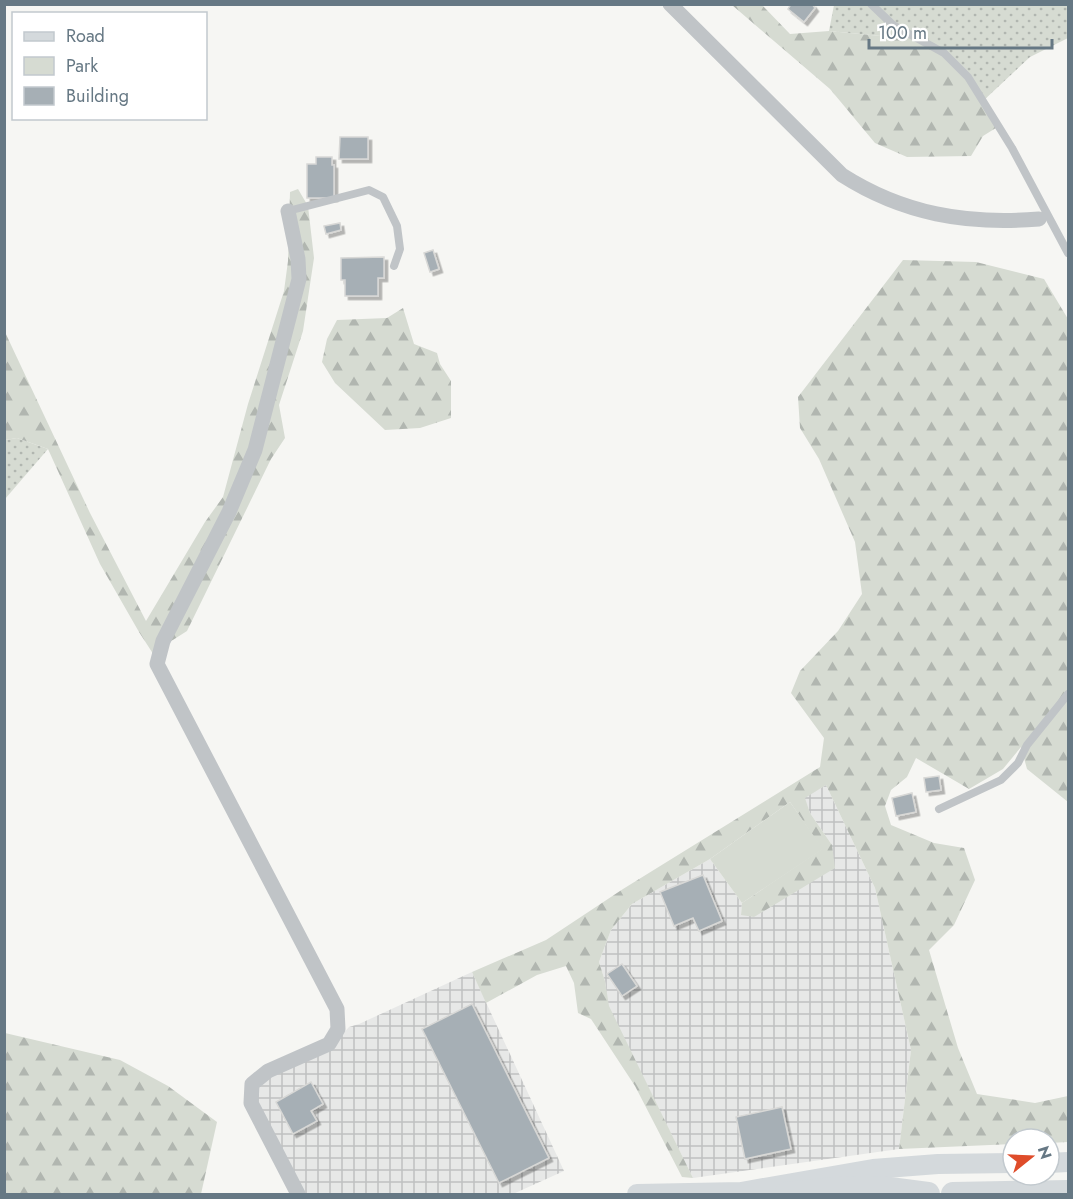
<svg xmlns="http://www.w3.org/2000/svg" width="1073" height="1199" font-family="Jost,sans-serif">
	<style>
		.industrial { fill: url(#industrial-grid) }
		.green { fill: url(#green-dots) }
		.forest { fill: url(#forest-firs) }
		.pitch { fill: #d6dbd2 }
		.building { fill: #a6afb5; stroke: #d8d8d6; stroke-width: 1.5; filter: url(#shadow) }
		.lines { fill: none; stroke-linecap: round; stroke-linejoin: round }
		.service { stroke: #c0c4c7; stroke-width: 8 }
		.minor { stroke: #c0c4c7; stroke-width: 15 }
		.secondary { stroke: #d4d9dc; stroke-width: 20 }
		.trunk { stroke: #d4d9dc; stroke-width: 24 }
	</style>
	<defs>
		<pattern id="industrial-grid" width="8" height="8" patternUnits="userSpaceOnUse" patternTransform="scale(1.5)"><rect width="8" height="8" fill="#e7e8e7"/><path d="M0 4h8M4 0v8" fill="none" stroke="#bfc1c1"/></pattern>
		<pattern id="green-dots" width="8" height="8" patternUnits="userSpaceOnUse" patternTransform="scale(1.5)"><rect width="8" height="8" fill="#d6dbd2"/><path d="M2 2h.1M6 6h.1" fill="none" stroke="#b1b6b0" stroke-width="1.8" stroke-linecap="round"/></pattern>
		<pattern id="forest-firs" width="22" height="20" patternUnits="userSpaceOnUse" patternTransform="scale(1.5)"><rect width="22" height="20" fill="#d6dbd2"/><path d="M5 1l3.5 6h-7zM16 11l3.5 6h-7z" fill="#b1b6b0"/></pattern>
		<filter id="shadow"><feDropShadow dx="3.5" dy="3.5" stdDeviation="0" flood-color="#0004"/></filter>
	</defs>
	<rect width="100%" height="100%" fill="#f6f6f3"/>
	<!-- industrial -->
	<g class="industrial">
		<polygon points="826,785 875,888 911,1050 899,1149 693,1178 608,1006 605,981 599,962 611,930 632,904 710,859 742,903 741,915 832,845 810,813 804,797"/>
		<polygon points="472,972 564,1171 513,1194 304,1194 256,1101 257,1086 273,1074 331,1047 349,1027 359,1024"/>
	</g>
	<!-- green -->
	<g class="green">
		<polygon points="834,5 1068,5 1068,38 1030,57 983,101 881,36 829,31"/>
		<polygon points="17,438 48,449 5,499 5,440"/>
	</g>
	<!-- forest -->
	<g class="forest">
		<polygon points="732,5 762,5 790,34 829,31 881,36 893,25 944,53 968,77 999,126 983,136 971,156 907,157 875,143 830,89"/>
		<polygon points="298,189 308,206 314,258 303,331 279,405 285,438 271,459 187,631 165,645 159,663 139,632 100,564 48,449 17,438 5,440 4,330 90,513 146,621 205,522 223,497 248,404 284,291 288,261 290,192"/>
		<polygon points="903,260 976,262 1044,279 1068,319 1068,802 1027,769 1021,747 1003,769 969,789 916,758 907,777 891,790 885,806 891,825 934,843 964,848 975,880 954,925 929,950 958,1048 977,1094 1035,1103 1068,1096 1068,1142 1049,1143 1049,1139 1013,1139 1013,1144 899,1149 911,1050 875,888 826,785 805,798 810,813 832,845 835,868 754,917 741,915 742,903 822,849 790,802 710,859 632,904 611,930 599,962 605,981 609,1006 693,1178 682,1177 635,1086 591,1019 578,1013 574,983 566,966 537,975 486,1003 472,972 546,940 623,889 820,767 824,738 791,693 800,671 838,631 862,594 855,542 819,459 800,428 798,397"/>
		<polygon points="403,308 414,344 437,353 440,364 451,381 451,418 420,428 385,430 335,383 322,362 327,339 337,320 387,318"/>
		<polygon points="5,1033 120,1060 168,1086 217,1122 201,1194 5,1194"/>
	</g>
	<!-- pitch -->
	<polygon class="pitch" points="790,802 823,849 742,903 710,859"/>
	<!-- building -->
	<g class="building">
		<polygon points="791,4 812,4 815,8 804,22 788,9"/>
		<polygon points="340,137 368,137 368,159 339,159"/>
		<polygon points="316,157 332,157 332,165 334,165 334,198 307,198 307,164 316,164"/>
		<polygon points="340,223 341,230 326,234 324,226"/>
		<polygon points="433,250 439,269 430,272 424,253"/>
		<polygon points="384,257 384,278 378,278 378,296 345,296 345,280 341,280 341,258"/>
		<polygon points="939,776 941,790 926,792 924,778"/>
		<polygon points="912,793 916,812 896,816 892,798"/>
		<polygon points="703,875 722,921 699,931 693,918 674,926 660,892"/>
		<polygon points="622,964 637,986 622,996 607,974"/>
		<polygon points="472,1004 549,1158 499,1183 422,1029"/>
		<polygon points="311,1082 323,1104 311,1111 317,1121 293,1134 276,1102"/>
		<polygon points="782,1107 791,1149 745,1159 736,1117"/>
	</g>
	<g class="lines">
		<!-- service -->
		<g class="service">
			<polyline points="871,4 893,25 944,53 968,77 1012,148 1068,253"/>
			<polyline points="288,211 369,190 383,197 397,226 400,249 394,266"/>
			<polyline points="939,809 1001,780 1018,763 1027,745 1068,694"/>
		</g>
		<!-- minor -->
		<g class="minor">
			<path d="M670 4 842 175C903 214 967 225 1039 219"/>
			<polyline points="288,211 298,259 299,279 255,450 229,512 163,641 157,664 337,1009 338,1029 329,1044 268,1071 252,1084 251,1103 298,1194"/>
		</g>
		<!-- secondary -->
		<g class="secondary">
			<polyline points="1049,1163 1068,1162"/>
			<polyline points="637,1194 741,1192 873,1169 938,1164 1013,1163"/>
		</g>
		<!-- trunk -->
		<g class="trunk">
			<polyline points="786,1194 836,1189 882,1188 928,1194"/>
			<polyline points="953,1194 1068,1192"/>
		</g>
	</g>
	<!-- border -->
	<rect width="1073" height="1199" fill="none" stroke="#667884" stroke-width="12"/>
	<!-- legend -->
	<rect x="12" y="12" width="195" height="108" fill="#ffffff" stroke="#c2c9ce" stroke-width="1.5"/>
	<rect x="24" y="32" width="30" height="9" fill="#d4d9dc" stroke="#c2c9ce" stroke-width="1.5"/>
	<text x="66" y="42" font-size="18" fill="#667884">Road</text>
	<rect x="24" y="57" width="30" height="18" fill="#d6dbd2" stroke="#c2c9ce" stroke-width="1.5"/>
	<text x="66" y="72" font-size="18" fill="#667884">Park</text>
	<rect x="24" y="87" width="30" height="18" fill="#a6afb5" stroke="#c2c9ce" stroke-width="1.5"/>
	<text x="66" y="102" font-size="18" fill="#667884">Building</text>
	<!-- north arrow -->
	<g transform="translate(1031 1157) rotate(72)"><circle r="28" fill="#ffffff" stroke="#c2c9ce" stroke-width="1.5"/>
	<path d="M0-4.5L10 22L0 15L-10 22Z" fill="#df4c2a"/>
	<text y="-9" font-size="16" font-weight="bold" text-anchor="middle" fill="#667884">N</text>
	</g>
	<!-- scale -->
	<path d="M869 39v9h183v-9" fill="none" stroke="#667884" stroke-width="3"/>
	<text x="878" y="39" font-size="18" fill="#667884" stroke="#ffffff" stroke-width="4.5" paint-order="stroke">100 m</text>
</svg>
